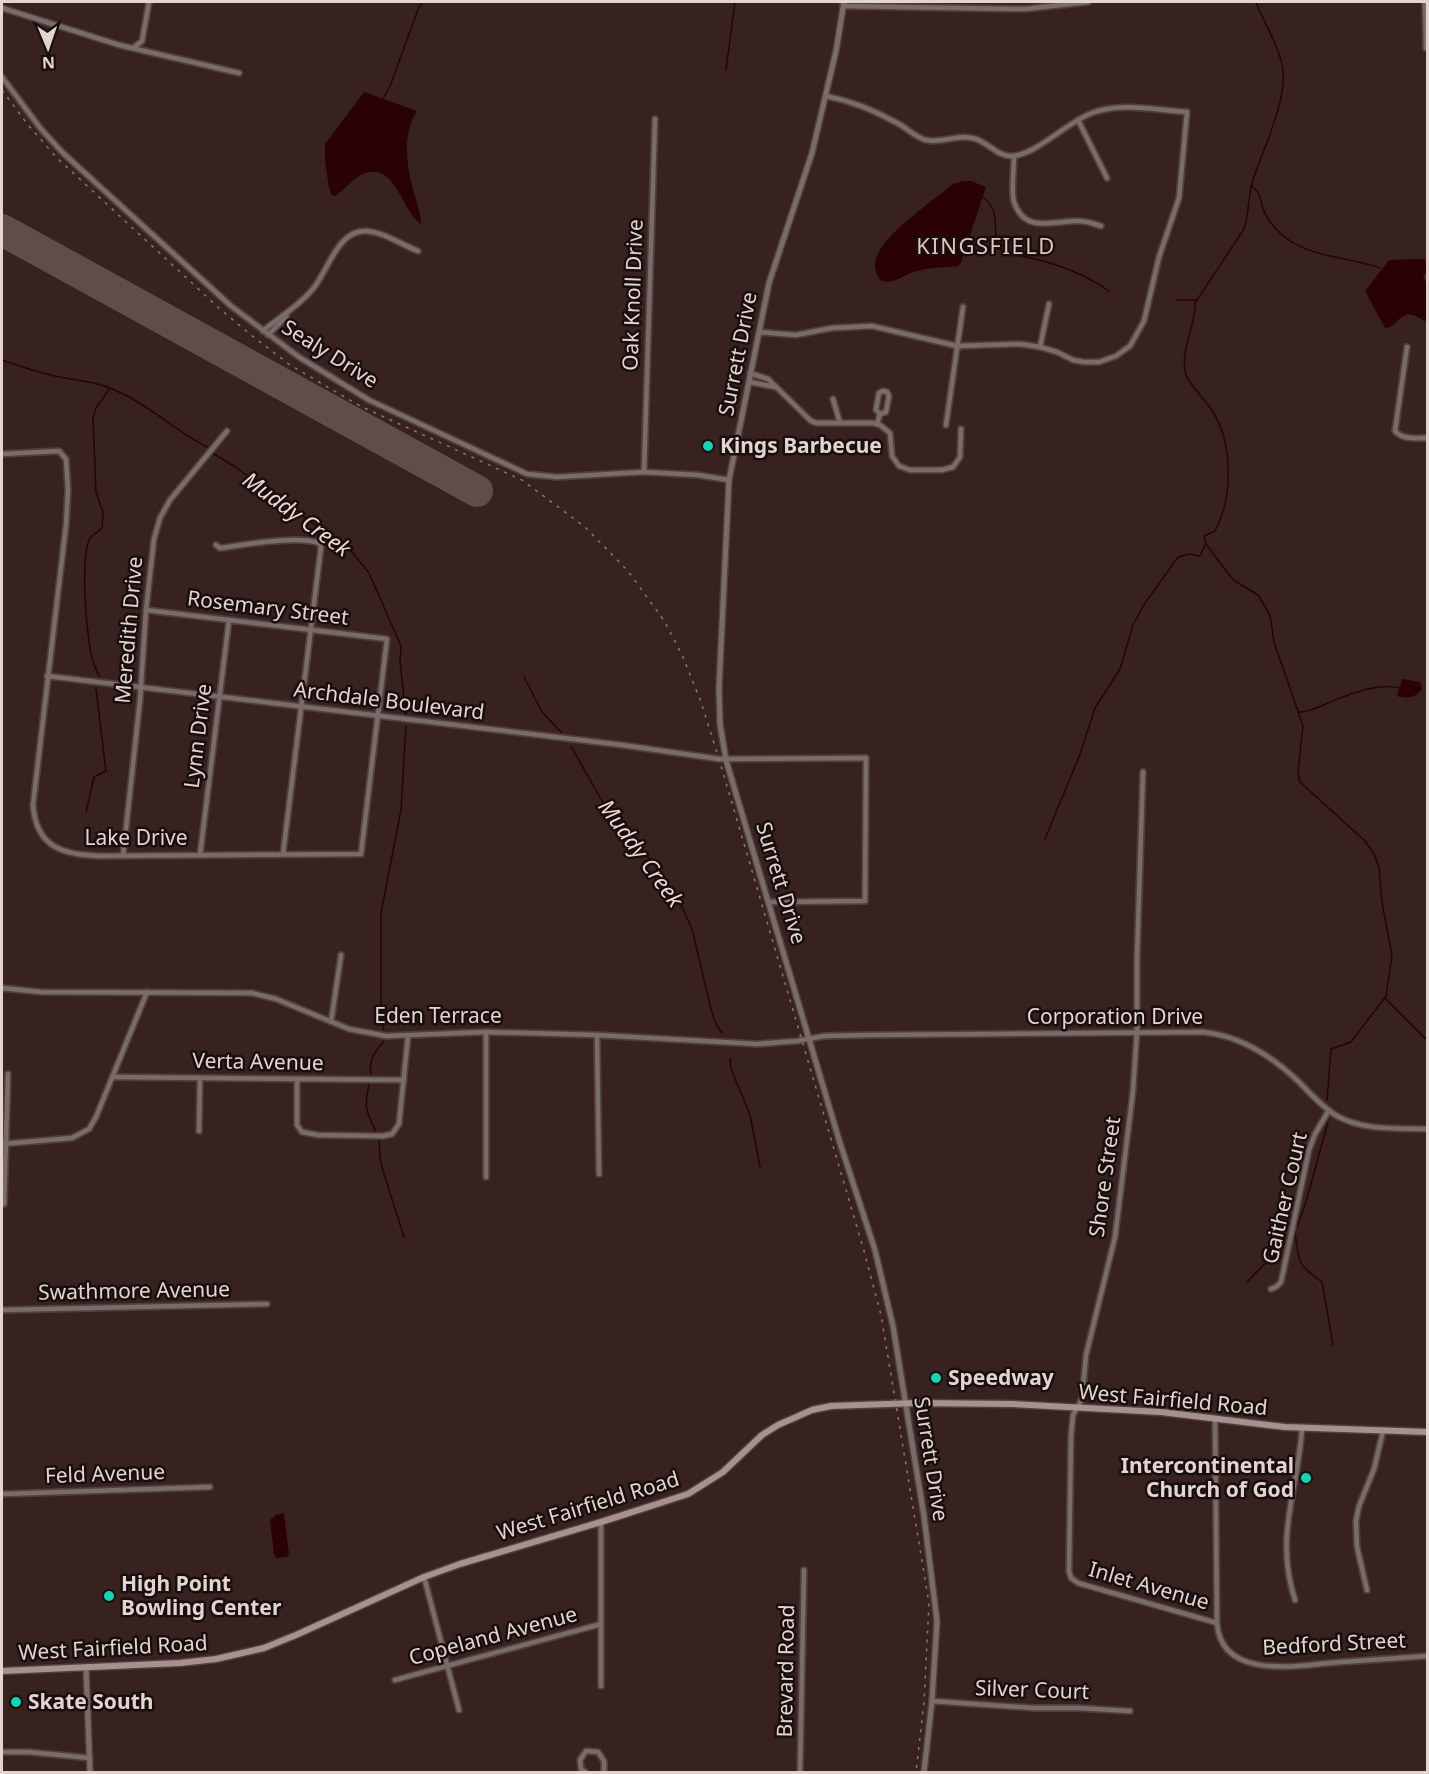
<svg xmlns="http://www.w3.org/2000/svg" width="1429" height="1774" font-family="'Noto Sans',sans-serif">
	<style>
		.water { fill: #2a0203 }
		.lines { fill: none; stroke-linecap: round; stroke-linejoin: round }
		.stream { stroke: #2a0203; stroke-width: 1.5 }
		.runway { stroke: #614c4a; stroke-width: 32 }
		.minor-casing { stroke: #533e3b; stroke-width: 8 }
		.tertiary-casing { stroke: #533e3b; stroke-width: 8 }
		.secondary-casing { stroke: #533e3b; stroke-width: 9 }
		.minor { stroke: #786c6a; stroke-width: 4.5 }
		.tertiary { stroke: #786c6a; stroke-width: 5 }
		.secondary { stroke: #a59290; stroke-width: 6 }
		.rail { stroke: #8a7775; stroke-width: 1.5; stroke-dasharray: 3 6; stroke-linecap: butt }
		.poi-dot { fill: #14d5b3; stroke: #180e0d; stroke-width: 2 }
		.labels { text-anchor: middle; stroke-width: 5; stroke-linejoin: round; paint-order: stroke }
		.street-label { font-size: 21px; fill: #e3d3d1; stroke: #180e0d }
		.poi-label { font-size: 21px; font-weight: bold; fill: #e3d3d1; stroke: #180e0d; text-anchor: start }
		.neighbourhood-label { font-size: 22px; letter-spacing: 1.5px; fill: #e1c3bf; stroke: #180e0d }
		.water-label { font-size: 22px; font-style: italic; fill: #f0d7d3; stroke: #180e0d }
	</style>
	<rect width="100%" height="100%" fill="#38221f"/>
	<!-- water -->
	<g class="water">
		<path d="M364 92 417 111C401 136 407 169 415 196 417 205 421 214 421 224 401 211 395 158 361 175 351 180 345 190 335 196L332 195 329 188 325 160V144Z"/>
		<path d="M963 181H971L986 187 961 263 958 266C942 268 926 267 911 273 900 277 893 285 880 280 877 274 874 270 875 263 878 237 933 201 953 184Z"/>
		<path d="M1414 259H1424L1427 261V271L1423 277 1427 284V322C1406 311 1408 311 1391 327L1385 328 1365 291 1389 260Z"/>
		<path d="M1402 679 1420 682 1422 689C1416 698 1406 699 1397 696Z"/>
		<polygon points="284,1513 289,1554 287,1557 276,1558 274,1554 270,1520 276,1515"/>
	</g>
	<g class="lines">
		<!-- stream -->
		<g class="stream">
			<path d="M1256 2C1263 21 1282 52 1283 71 1286 105 1262 150 1252 183 1248 198 1249 214 1244 229L1195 303C1196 327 1179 351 1186 375 1189 384 1207 402 1213 412 1233 444 1233 498 1215 531L1204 536 1206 544 1230 576 1235 581 1258 595 1270 615 1274 642 1303 726 1298 772 1300 782 1365 841 1374 854 1379 867 1382 902 1392 956 1386 996 1351 1042 1331 1049 1327 1100"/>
			<polyline points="726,70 735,2"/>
			<polyline points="383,99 390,86 419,7 423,2"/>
			<path d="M1252 186C1263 196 1259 200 1264 211 1266 218 1272 224 1277 230 1303 258 1346 256 1380 268"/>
			<path d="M982 196C1005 213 988 235 1002 252 1040 259 1077 268 1109 291"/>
			<polyline points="1176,300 1196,300"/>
			<path d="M2 360C19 366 37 372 55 376 75 380 98 382 117 391 151 406 175 431 207 447"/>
			<polyline points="214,454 237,468 352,552 369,573 401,646 400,662 406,716"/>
			<path d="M99 676C96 669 92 661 91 654 87 632 79 554 91 537 94 534 99 531 102 528L103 512 96 492 93 417 96 408 110 388"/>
			<polyline points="524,677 542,712 562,733"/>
			<path d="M1299 712C1311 712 1320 706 1330 702 1350 694 1379 682 1400 688"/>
			<polyline points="571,746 606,808 658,869 680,903 692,929 710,1005 715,1022 722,1033"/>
			<polyline points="86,812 94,777 106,771 96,689"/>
			<polyline points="1045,839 1079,757 1095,708 1120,669 1133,625 1143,606 1178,557 1189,554 1200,556 1205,545"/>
			<polyline points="1385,998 1428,1041"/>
			<polyline points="384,1031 381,1016 381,913 401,810 406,726"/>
			<polyline points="730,1059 731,1069 750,1115 760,1167"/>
			<path d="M371 1074C368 1060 375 1052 384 1041"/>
			<path d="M369 1084C364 1109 366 1110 376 1132"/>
			<polyline points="379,1139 380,1158 383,1171 404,1237"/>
			<path d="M1295 1232C1299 1262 1297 1265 1322 1282L1333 1345"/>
			<polyline points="1295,1232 1306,1202 1328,1122"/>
			<polyline points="1247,1282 1285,1243"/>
		</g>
		<!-- runway -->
		<polyline class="runway" points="2,230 477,491"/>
		<defs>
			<g id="minor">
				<polyline points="1425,2 1426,48"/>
				<polyline points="843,6 1025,9 1088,2"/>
				<polyline points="2,8 119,45 239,73"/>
				<polyline points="133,48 142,41 149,2"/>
				<polyline points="2,77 41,129 63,153 231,306 299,357 369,400 527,474 557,477 644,472 698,475 729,480"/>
				<polyline points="1078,120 1107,178"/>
				<path d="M1014 156C1014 167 1011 194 1014 202 1025 235 1055 220 1079 221 1087 221 1094 224 1101 226"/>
				<path d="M263 331C279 317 298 307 312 290 328 272 337 230 366 231 384 232 402 245 418 251"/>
				<path d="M759 332 796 335 832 328 872 326 957 346 1020 344 1040 347 1057 352 1073 360 1084 362H1099L1116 356 1130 346 1144 321 1159 257 1179 198 1187 112C1156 110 1121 102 1092 113 1067 122 1036 155 1012 156 999 157 988 143 976 139 959 133 942 144 926 140 915 137 908 129 899 124 876 111 852 101 826 96"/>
				<polyline points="268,335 286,317 287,313"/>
				<polyline points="1040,347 1049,304"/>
				<path d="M1407 347 1395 431C1403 440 1416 438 1428 438"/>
				<polyline points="750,373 768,379 811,421 817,423 873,423 880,425 890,433 892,456 899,466 910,470 942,470 953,467 960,457 961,429"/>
				<polyline points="749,382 776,387"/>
				<polyline points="833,399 840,423"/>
				<polyline points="877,424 880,414 876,410 879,393 883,391 887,392 889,396 886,412 880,414"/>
				<polyline points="946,425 963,307"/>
				<path d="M2 454 59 451 66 459 68 490 66 525 33 805C36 848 64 855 101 856L361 854 387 639 146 610"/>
				<polyline points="644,472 655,119"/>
				<path d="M216 545 220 548C245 545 296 535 319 543L321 547 283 854"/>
				<polyline points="47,676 622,745 719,759 866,758 865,901 770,902"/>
				<polyline points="1143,772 1137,958 1137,1031 1133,1091 1115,1237 1086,1355 1082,1399 1073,1415 1071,1435 1069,1571 1071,1578 1078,1583 1217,1623"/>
				<polyline points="200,855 229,620"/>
				<polyline points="123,856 140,700 146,610 154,539 160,518 170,500 227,431"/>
				<path d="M2 988 41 992 252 993 276 999 349 1029 386 1036 486 1032 597 1035 757 1044 797 1041 824 1036 869 1035 1203 1032C1241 1036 1272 1056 1299 1082 1311 1094 1323 1108 1337 1116 1364 1131 1398 1128 1428 1129"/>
				<polyline points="331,1022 341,955"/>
				<polyline points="486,1032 486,1177"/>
				<polyline points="597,1035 599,1174"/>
				<polyline points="112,1077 404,1080"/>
				<polyline points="297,1079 297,1125 302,1132 318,1135 383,1136 392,1134 399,1124 408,1036"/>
				<polyline points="199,1131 200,1078"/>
				<polyline points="2,1144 72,1138 89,1129 96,1117 147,992"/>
				<polyline points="4,1204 8,1074"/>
				<polyline points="1271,1289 1276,1287 1281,1282 1309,1150 1315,1134 1329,1110"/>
				<polyline points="2,1310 267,1304"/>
				<path d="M1215 1418 1217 1623C1221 1682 1302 1665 1341 1662 1370 1660 1399 1658 1428 1656"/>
				<polyline points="2,1494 210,1487"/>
				<polyline points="424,1577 459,1710"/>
				<polyline points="1367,1590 1357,1547 1356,1521 1359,1506 1374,1469 1383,1431"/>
				<path d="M1295 1600C1274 1535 1298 1492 1302 1428"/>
				<polyline points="395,1680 601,1624"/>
				<polyline points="601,1686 601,1522"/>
				<polyline points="932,1701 1034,1708 1078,1708 1130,1711"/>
				<polyline points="2,1752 29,1752 90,1758"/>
				<polyline points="585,1772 581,1769 580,1760 586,1751 598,1752 604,1761 604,1772"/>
				<polyline points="800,1772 804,1570"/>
			</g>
			<g id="tertiary">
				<polyline points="844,2 836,51 812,153 769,283 729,480 719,688 720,724 726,760 840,1143 875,1250 893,1326 924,1516 937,1621 932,1701 924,1772"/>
				<polyline points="86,1667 90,1772"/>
			</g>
			<polyline id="secondary" points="2,1671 180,1663 216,1659 264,1648 296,1635 424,1577 460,1564 601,1522 688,1494 723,1472 762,1435 778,1425 812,1410 831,1406 917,1403 1013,1404 1161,1412 1285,1427 1428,1432"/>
		</defs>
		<!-- minor casing -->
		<use href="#minor" class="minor-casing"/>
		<!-- tertiary casing -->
		<use href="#tertiary" class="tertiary-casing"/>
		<!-- secondary casing -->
		<use href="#secondary" class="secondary-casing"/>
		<!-- minor -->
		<use href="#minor" class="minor"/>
		<!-- tertiary -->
		<use href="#tertiary" class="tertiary"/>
		<!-- secondary -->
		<use href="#secondary" class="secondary"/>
		<!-- rail -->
		<polyline class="rail" points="2,90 28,125 56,157 220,309 251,335 290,365 360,406 522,480 585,527 628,571 665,622 683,657 701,702 719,759 864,1251 881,1315 929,1603 924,1702 916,1772"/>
	</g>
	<!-- markers -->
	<g class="poi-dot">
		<circle cx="708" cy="446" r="6"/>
		<circle cx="936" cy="1378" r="6"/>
		<circle cx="1306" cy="1478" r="6"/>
		<circle cx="109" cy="1596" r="6"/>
		<circle cx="16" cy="1702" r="6"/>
	</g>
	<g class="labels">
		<!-- street labels -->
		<g class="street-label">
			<text transform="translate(633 295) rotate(-88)" y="7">Oak Knoll Drive</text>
			<text transform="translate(330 354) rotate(32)" y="7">Sealy Drive</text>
			<text transform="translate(738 354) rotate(-79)" y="7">Surrett Drive</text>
			<text transform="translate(268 608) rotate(7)" y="7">Rosemary Street</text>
			<text transform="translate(129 630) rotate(-85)" y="7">Meredith Drive</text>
			<text transform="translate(389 701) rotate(7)" y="7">Archdale Boulevard</text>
			<text transform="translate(198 736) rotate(-83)" y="7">Lynn Drive</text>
			<text x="136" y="845">Lake Drive</text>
			<text transform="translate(781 883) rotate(73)" y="7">Surrett Drive</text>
			<text x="438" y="1023">Eden Terrace</text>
			<text x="1115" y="1024">Corporation Drive</text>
			<text transform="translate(258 1062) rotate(1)" y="7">Verta Avenue</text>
			<text transform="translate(1105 1177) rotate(-82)" y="7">Shore Street</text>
			<text transform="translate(1285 1198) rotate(-77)" y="7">Gaither Court</text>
			<text transform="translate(134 1291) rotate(-1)" y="7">Swathmore Avenue</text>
			<text transform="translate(1173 1400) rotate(5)" y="7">West Fairfield Road</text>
			<text transform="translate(931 1459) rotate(81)" y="7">Surrett Drive</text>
			<text transform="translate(105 1474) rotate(-2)" y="7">Feld Avenue</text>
			<text transform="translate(588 1506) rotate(-17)" y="7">West Fairfield Road</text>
			<text transform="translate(1149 1586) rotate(16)" y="7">Inlet Avenue</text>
			<text transform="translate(493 1636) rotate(-15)" y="7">Copeland Avenue</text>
			<text transform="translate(1334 1644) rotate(-3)" y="7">Bedford Street</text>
			<text transform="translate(113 1648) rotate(-3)" y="7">West Fairfield Road</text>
			<text transform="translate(786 1671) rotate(-89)" y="7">Brevard Road</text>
			<text transform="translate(1032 1690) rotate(2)" y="7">Silver Court</text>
		</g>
		<!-- poi labels -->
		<g class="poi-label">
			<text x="720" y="453">Kings Barbecue</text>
			<text x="948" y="1385">Speedway</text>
			<text x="1294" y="1473" text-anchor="end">Intercontinental<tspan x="1294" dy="24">Church of God</tspan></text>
			<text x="121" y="1591">High Point<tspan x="121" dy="24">Bowling Center</tspan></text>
			<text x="28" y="1709">Skate South</text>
		</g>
		<!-- neighbourhood labels -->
		<g class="neighbourhood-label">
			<text x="986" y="254">KINGSFIELD</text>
		</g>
		<!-- water labels -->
		<g class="water-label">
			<text transform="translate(297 514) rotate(36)" y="8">Muddy Creek</text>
			<text transform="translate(641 853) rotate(54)" y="8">Muddy Creek</text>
		</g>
	</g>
	<!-- border -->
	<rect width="1429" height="1774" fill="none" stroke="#e3d3d1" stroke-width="6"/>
	<!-- north arrow -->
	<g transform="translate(48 48) rotate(178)" stroke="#180e0d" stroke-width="4.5" paint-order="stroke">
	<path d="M0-4.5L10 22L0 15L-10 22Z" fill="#e3d3d1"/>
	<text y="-9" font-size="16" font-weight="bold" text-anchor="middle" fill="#e3d3d1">N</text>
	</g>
</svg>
